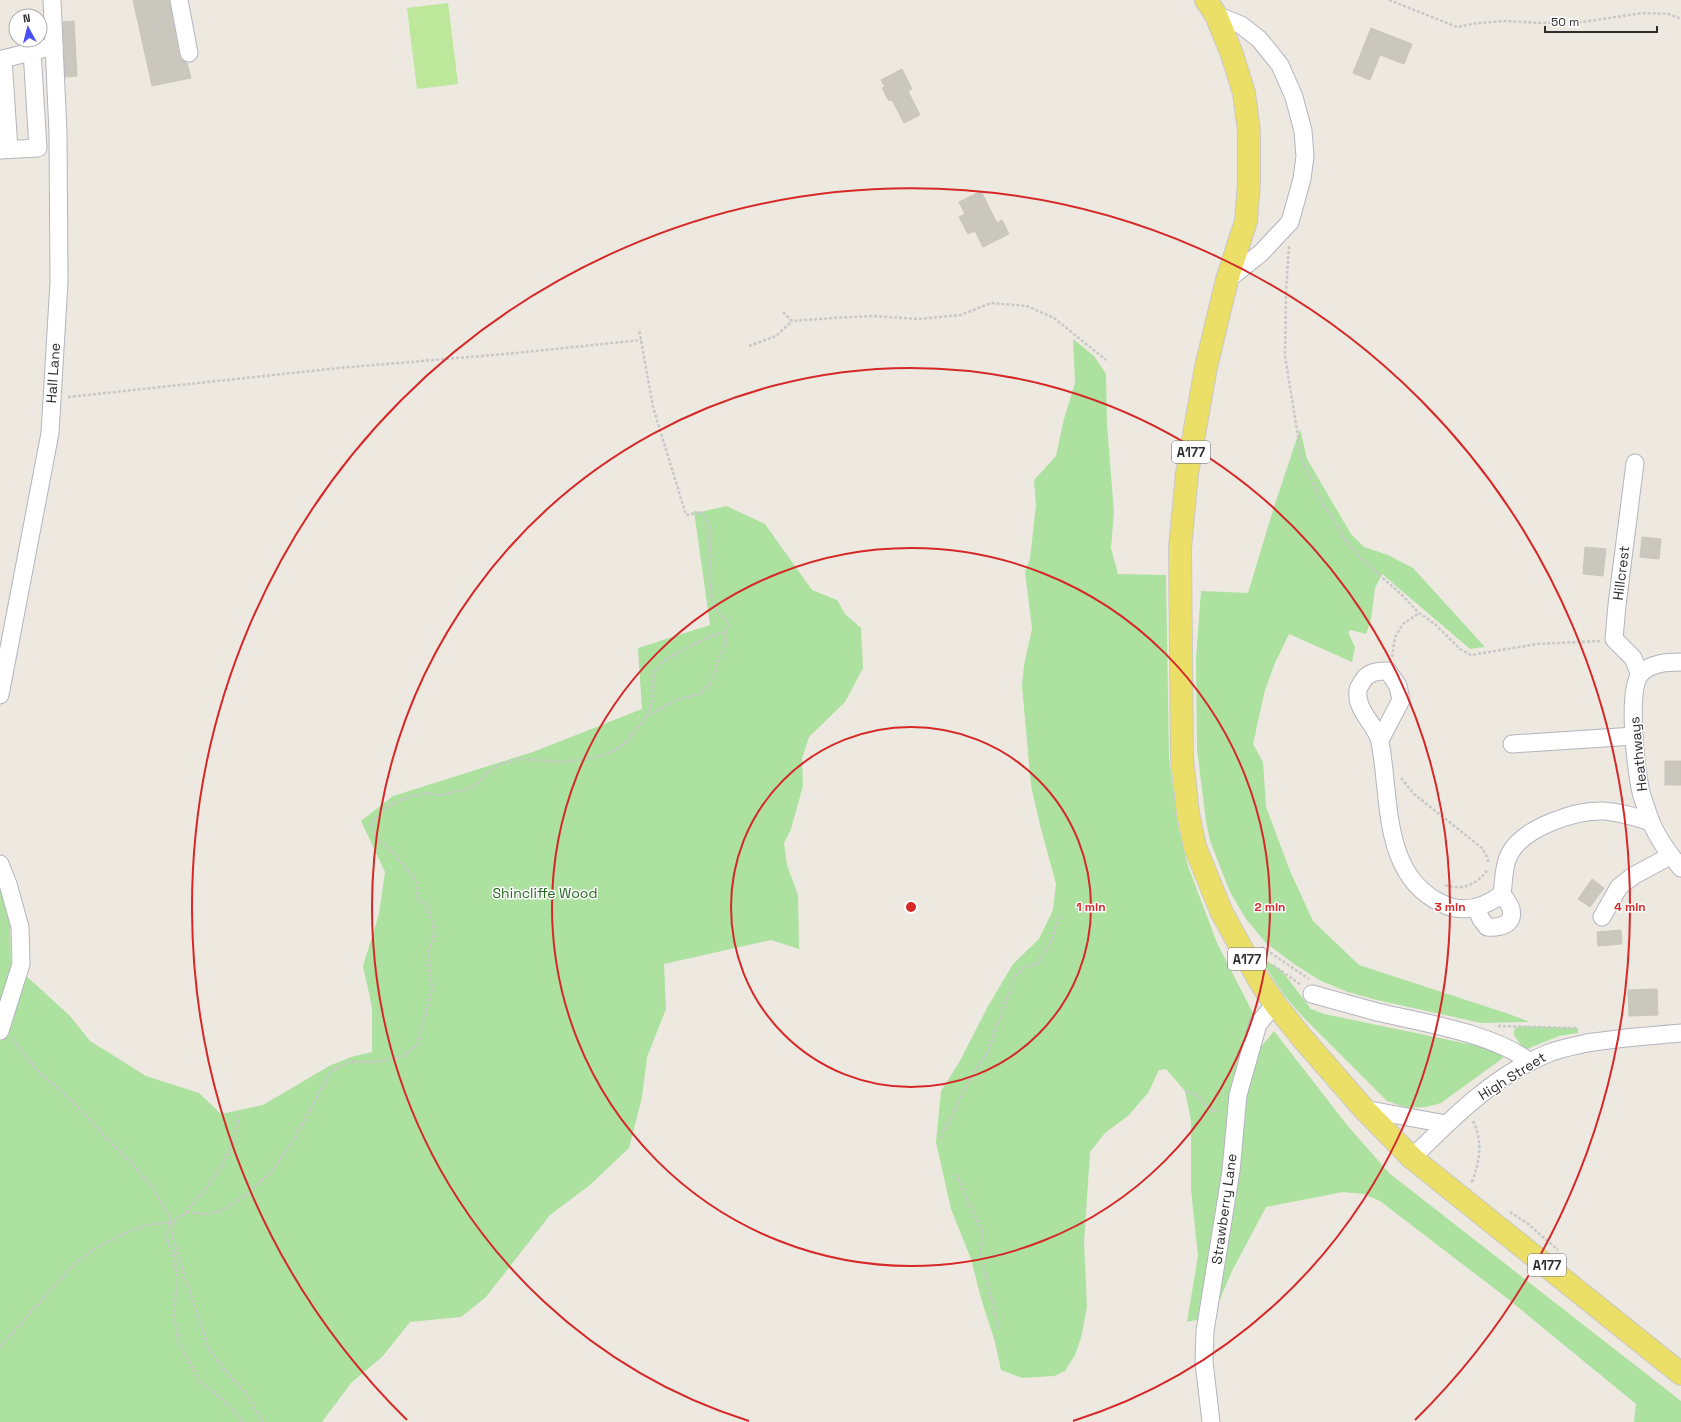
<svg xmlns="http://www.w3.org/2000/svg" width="1681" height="1422" font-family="'Space Grotesk',sans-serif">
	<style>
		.green { fill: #ace19f }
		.pitch { fill: #bde89b }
		.building { fill: #c9c7be; stroke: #c9c6b9 }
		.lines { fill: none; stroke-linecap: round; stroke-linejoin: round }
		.minor-casing { stroke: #b3b4bf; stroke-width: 19 }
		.major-casing { stroke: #c8c8c8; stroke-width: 24 }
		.path { stroke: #c8c8c8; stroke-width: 2.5; stroke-dasharray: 3 2; stroke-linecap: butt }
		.minor { stroke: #fff; stroke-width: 17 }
		.major { stroke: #ecdf67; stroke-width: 22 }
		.ring { fill: none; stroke: #d62828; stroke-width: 2 }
		.labels { text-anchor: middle; stroke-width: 3; stroke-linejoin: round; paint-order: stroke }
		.shield { fill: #fff; stroke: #6c6c6c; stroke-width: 1 }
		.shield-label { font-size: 13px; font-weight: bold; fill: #2d2d2d }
		.street-label { font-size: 14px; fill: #2d2d2d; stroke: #fff }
		.park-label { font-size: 14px; fill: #23681e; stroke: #fff }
		.centre { fill: #d62828; stroke: #fff; stroke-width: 2 }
		.ring-label { font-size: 12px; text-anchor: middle; font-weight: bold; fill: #d62828; stroke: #fff; stroke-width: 3; stroke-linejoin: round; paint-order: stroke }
	</style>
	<rect width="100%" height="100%" fill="#ede9e0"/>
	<!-- green -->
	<g class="green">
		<polygon points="1073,339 1094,356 1106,374 1107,425 1114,512 1111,548 1118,574 1166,575 1169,757 1178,826 1188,866 1217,943 1255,1017 1259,1049 1274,1031 1347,1125 1389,1173 1681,1401 1681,1422 1634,1422 1636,1404 1508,1299 1380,1201 1364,1194 1343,1192 1266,1207 1231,1273 1213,1316 1187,1322 1198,1256 1191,1190 1191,1120 1185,1091 1166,1069 1159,1070 1148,1093 1128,1116 1105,1133 1090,1152 1084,1242 1087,1307 1081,1338 1075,1355 1065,1371 1054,1376 1022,1378 1001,1370 995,1342 981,1298 971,1259 951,1209 936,1142 941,1091 960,1061 987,1008 1013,964 1039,939 1053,910 1056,884 1040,825 1031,785 1022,686 1024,665 1032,629 1025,572 1030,559 1036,505 1034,480 1056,456 1064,419 1075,383"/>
		<polygon points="1300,429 1307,459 1351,534 1364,547 1388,555 1413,568 1485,647 1470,649 1382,574 1375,588 1371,620 1366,634 1351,630 1348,632 1355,647 1352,662 1289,634 1275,663 1265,690 1253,744 1263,762 1266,807 1290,871 1313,921 1359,965 1509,1014 1530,1022 1481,1023 1377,1000 1348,992 1321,981 1294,964 1266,943 1246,919 1230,892 1210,841 1206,821 1197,749 1196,659 1201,591 1248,593 1274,507"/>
		<polygon points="726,506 765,524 812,590 837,600 845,614 861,628 863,668 845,702 809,737 802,759 803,786 791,829 784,843 787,865 798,895 799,949 771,940 664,964 666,1009 647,1057 642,1097 629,1148 590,1185 550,1215 486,1297 461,1317 410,1322 382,1357 351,1383 322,1422 0,1422 0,881 10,926 11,962 70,1016 90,1041 146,1076 199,1093 221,1114 263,1105 329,1066 351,1057 372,1052 372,1007 363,966 379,914 385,872 361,821 393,796 533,752 642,709 638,648 710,625 694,511 701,512"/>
		<polygon points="1258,955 1282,971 1311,1009 1324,1014 1483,1047 1499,1051 1503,1058 1441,1103 1426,1107 1408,1108 1387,1101 1302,1016 1284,995"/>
		<polygon points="1518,1026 1527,1026 1578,1028 1578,1033 1559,1036 1527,1049 1523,1048 1514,1035 1514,1030"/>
	</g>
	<!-- pitch -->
	<polygon class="pitch" points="448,3 458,84 417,89 407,8"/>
	<!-- building -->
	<g class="building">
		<polygon points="133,0 169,0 179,55 182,60 187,63 191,78 152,86"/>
		<polygon points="74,21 77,76 65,77 63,22"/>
		<polygon points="1371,28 1412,44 1404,64 1380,55 1370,80 1353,73"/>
		<polygon points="902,69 912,89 908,91 920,115 904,123 892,100 889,101 882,88 885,87 881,80"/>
		<polygon points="981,191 997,223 1002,220 1009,234 983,247 975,231 968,234 959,217 965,214 959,202"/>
		<polygon points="1642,537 1661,539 1659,559 1640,557"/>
		<polygon points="1585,547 1606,549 1603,576 1583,574"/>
		<rect x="1665" y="761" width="16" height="24"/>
		<polygon points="1592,879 1604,888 1590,907 1578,899"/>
		<polygon points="1621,930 1622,944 1598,946 1597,932"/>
		<polygon points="1657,989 1658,1015 1629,1016 1628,990"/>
	</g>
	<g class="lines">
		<defs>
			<g id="minor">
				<polyline points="179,0 189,53"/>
				<polyline points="1216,15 1241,25 1259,39 1280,65 1294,97 1303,131 1305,156 1302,179 1290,222 1261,253 1227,280"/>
				<polyline points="9,149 3,59 54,46"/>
				<polyline points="0,150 38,148 32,51"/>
				<polyline points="1635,463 1617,605 1614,639 1633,658 1640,675"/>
				<path d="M1681 662C1667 662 1652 663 1641 673 1626 688 1636 775 1642 796 1645 805 1648 814 1651 822 1658 839 1669 854 1681 868"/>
				<polyline points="0,695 50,433 59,282 58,133 52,0"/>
				<path d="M1380 740 1401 700 1398 686 1388 671C1376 671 1368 672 1362 682 1361 684 1358 688 1358 690 1355 711 1377 725 1380 742 1391 798 1381 876 1443 904 1464 914 1485 907 1502 894 1504 882 1503 867 1509 855 1522 828 1575 810 1603 811 1620 812 1635 817 1651 822"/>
				<polyline points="1512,744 1634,736"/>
				<polyline points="0,864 8,884 20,927 21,964 0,1031"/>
				<path d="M1476 908 1481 919 1487 927C1499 928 1515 925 1511 909 1510 904 1505 899 1502 894"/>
				<polyline points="1602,917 1619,887 1633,876 1670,856"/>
				<path d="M1312 994C1334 1000 1356 1006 1377 1012 1424 1023 1492 1033 1530 1062"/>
				<polyline points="1364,1109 1446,1124"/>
				<path d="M1412 1158C1452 1118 1496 1074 1549 1053 1561 1048 1575 1046 1587 1043 1618 1038 1649 1036 1681 1033"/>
				<polyline points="1211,1422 1204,1362 1205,1331 1231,1171 1238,1095 1258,1024 1275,1004"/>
			</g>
			<polyline id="major" points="1206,0 1216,15 1232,54 1244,93 1249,131 1249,183 1246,221 1227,280 1206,367 1187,474 1180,548 1182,758 1188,813 1195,847 1222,913 1259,980 1275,1004 1303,1039 1364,1109 1412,1158 1681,1374"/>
		</defs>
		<!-- minor casing -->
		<use href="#minor" class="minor-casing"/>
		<!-- major casing -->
		<use href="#major" class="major-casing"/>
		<!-- path -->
		<g class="path">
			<polyline points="1389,0 1457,27 1478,23 1505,21 1540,23 1582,22 1643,13 1669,14 1681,19"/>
			<polyline points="1289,246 1286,291 1285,356 1302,461 1324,505 1348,544 1369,566 1401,594 1419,613 1435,624 1460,649 1471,655 1537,644 1600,641"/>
			<polyline points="783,312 792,321 833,318 873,316 918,319 961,315 991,303 1027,306 1054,318 1106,360"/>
			<polyline points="749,346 776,336 792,321"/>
			<polyline points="68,397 339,368 516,353 641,340"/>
			<polyline points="1392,657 1395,637 1403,624 1419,613"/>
			<polyline points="647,716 679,699 700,694 710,683 716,670 719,657 726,644 725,632"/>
			<polyline points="1401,778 1414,794 1482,848 1488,859 1488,864"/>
			<path d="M1445 885C1463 891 1478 884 1488 869"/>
			<polyline points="1262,947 1309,979"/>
			<polyline points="1273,965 1301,985"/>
			<polyline points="1498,1026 1577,1028"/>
			<polyline points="12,1039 36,1069 73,1102 106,1138 136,1168 155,1191 172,1222 173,1236 178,1256 209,1349 227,1373 247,1395 263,1422"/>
			<polyline points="1185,1091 1198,1095 1204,1104 1213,1111 1222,1111"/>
			<polyline points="239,1115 234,1140 223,1164 205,1190 186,1212 172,1222 166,1233 167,1240 174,1256 177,1278 174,1317 179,1342 199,1381 213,1391 240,1417 242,1422"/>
			<path d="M1473 1121C1483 1142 1480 1160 1472 1182L1474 1183"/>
			<polyline points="940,1139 971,1077 987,1053 1015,977 1024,967 1037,964 1050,944 1060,914"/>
			<polyline points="956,1174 983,1233 980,1252 999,1329"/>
			<polyline points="186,1212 207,1214 224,1210 247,1194 272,1171 294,1139 331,1071 349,1062 374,1062 402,1057 418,1044 432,989 428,953 435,932 427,905 418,900 416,883 411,874 392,851 376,838 371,824 384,809 402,799 425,793 440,795 468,789 478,783 488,772 501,764 518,759 564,762 597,757 616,750 628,740 647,716 652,702 654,673 664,660 708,637 725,632 729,624 713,605 709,582 710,567 709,525 701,512 686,515 653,407 639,329"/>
			<polyline points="1510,1212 1527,1223 1558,1250"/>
			<polyline points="0,1347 73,1265 96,1248 125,1233 147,1225 172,1222"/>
		</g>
		<!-- minor -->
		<use href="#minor" class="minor"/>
		<!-- major -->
		<use href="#major" class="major"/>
	</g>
	<!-- distance rings -->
	<g class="ring">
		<circle cx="911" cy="907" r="180"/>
		<circle cx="911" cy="907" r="359"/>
		<path d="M749 1421A539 539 0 1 1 1073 1421"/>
		<path d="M407 1420A719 719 0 1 1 1415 1420"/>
	</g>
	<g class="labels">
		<!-- shield labels -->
		<g class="shield">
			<rect x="1172" y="441" width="38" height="22" rx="3"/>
			<rect x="1228" y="948" width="38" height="22" rx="3"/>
			<rect x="1528" y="1254" width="38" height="22" rx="3"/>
		</g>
		<g class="shield-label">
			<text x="1191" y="457">A177</text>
			<text x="1247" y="964">A177</text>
			<text x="1547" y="1270">A177</text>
		</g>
		<!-- street labels -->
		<g class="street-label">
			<text transform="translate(53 373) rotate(-86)" y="5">Hall Lane</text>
			<text transform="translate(1621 573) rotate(-83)" y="5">Hillcrest</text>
			<text transform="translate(1638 754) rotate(-96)" y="5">Heathways</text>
			<text transform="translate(1512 1076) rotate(-32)" y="5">High Street</text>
			<text transform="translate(1224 1209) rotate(-82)" y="5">Strawberry Lane</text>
		</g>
		<!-- park labels -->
		<g class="park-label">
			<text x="545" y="898">Shincliffe Wood</text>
		</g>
	</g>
	<circle cx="911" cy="907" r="6" class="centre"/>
	<g class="ring-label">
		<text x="1091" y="911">1 min</text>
		<text x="1270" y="911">2 min</text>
		<text x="1450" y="911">3 min</text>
		<text x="1630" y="911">4 min</text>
	</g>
	<!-- north arrow -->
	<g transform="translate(28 28) rotate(353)"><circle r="19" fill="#ffffff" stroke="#ababab"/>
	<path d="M0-3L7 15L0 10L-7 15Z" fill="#4750f3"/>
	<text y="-6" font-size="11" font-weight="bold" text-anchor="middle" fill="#2d2d2d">N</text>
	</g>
	<!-- scale -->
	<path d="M1545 26v6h112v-6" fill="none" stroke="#2d2d2d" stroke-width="2"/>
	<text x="1551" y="26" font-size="12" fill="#2d2d2d" stroke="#ffffff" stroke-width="3" paint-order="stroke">50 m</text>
</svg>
